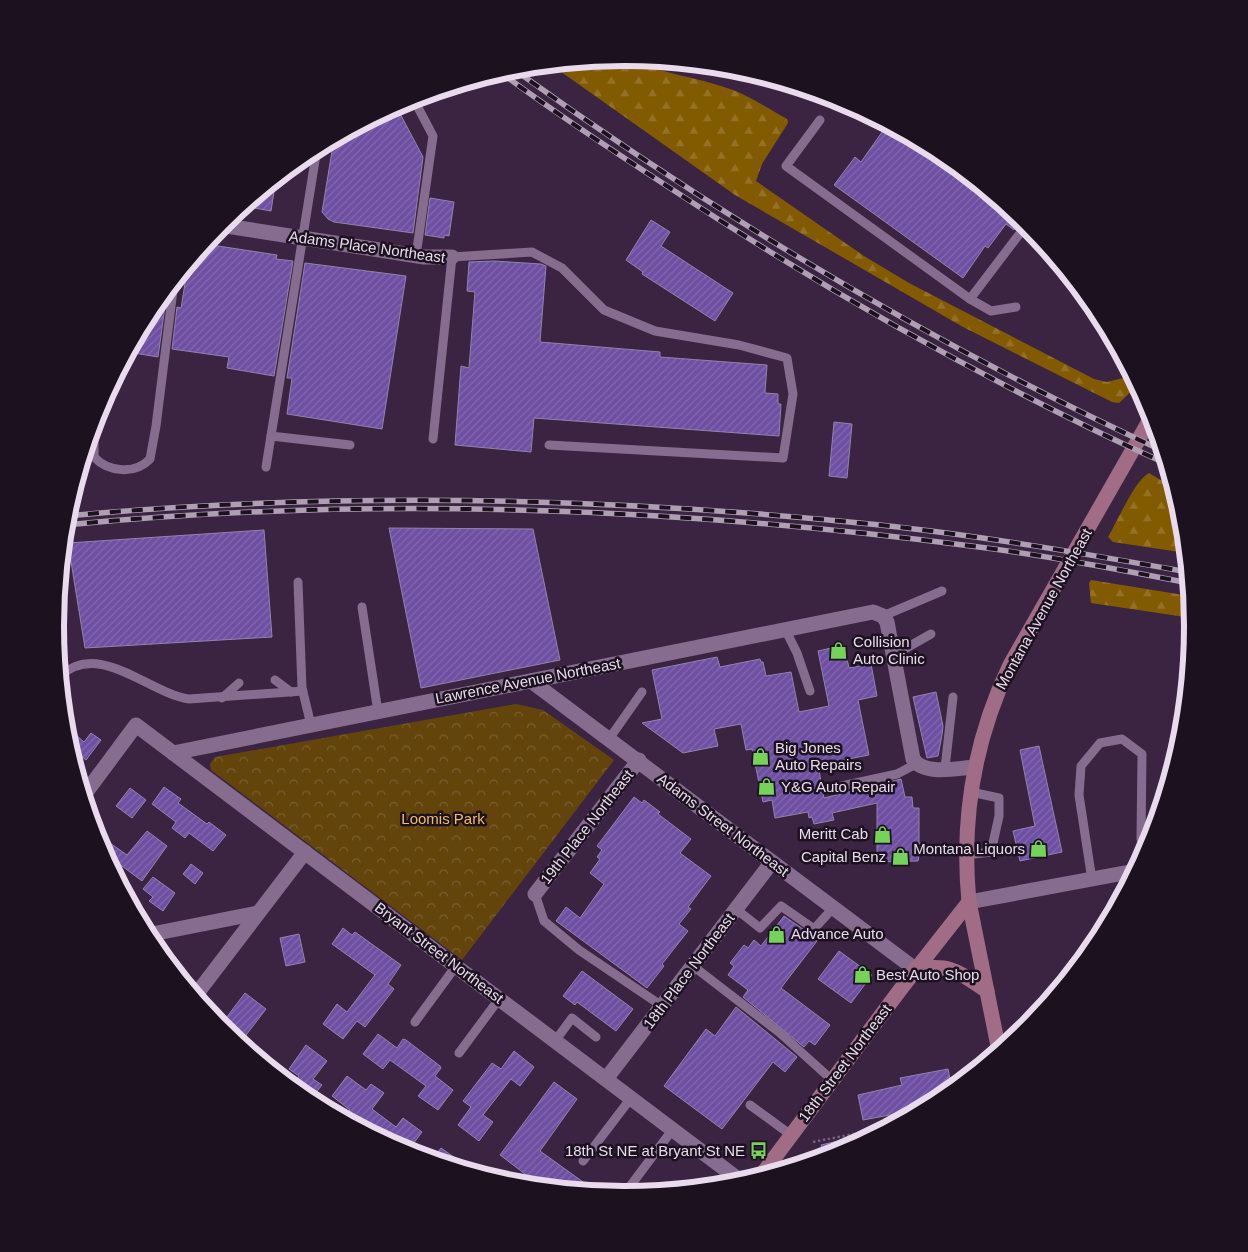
<svg xmlns="http://www.w3.org/2000/svg" width="1248" height="1252" font-family="Helvetica,sans-serif">
	<style>
		.forest { fill: url(#forest-firs) }
		.park { fill: url(#park-crowns) }
		.building { fill: url(#building-hatch); stroke: #9084ab }
		.lines { fill: none; stroke-linecap: round; stroke-linejoin: round }
		.path { stroke: #735f79; stroke-width: 2.5; stroke-dasharray: 2.5 2.5; stroke-linecap: butt }
		.lane { stroke: #866c8e; stroke-width: 9 }
		.street { stroke: #866c8e; stroke-width: 15 }
		.secondary { stroke: #a16d86; stroke-width: 15 }
		.rail-casing { stroke: #af9eb4; stroke-width: 5.5 }
		.rail { stroke: #1c121f; stroke-width: 4; stroke-dasharray: 11; stroke-linecap: butt }
		.labels { text-anchor: middle; stroke-width: 5; stroke-linejoin: round; paint-order: stroke }
		.street-label { font-size: 15px; fill: #e9daed; stroke: #1c121f }
		.poi-label { font-size: 15px; fill: #e9daed; stroke: #1c121f; text-anchor: start }
		.park-label { font-size: 15px; fill: #f5bd5f; stroke: #1c121f }
		.rim { fill: none; stroke: #e9daed; stroke-width: 6 }
	</style>
	<defs>
		<pattern id="forest-firs" width="22" height="20" patternUnits="userSpaceOnUse" patternTransform="scale(1.25)"><rect width="22" height="20" fill="#825a00"/><path d="M5 1l3.5 6h-7zM16 11l3.5 6h-7z" fill="#947126"/></pattern>
		<pattern id="park-crowns" width="20" height="18" patternUnits="userSpaceOnUse" patternTransform="scale(1.25)"><rect width="20" height="18" fill="#63450c"/><path d="M2 6a3 3 0 1 1 6 0M12 15a3 3 0 1 1 6 0" fill="none" stroke="#795f30"/></pattern>
		<pattern id="building-hatch" width="6" height="6" patternUnits="userSpaceOnUse" patternTransform="scale(1.25)"><rect width="6" height="6" fill="#6e4fa2"/><path d="M-1 1l2-2M0 6l6-6M5 7l2-2" fill="none" stroke="#8368af"/></pattern>
	</defs>
	<rect width="100%" height="100%" fill="#3b2441"/>
	<!-- forest -->
	<g class="forest">
		<path d="M623 57C658 73 697 77 733 90 751 97 769 109 787 119L788 123 762 164 756 181 864 256 909 283 1094 379 1107 382 1131 376 1136 387 1119 403 1112 402 963 327 735 195 550 64Z"/>
		<path d="M1149 473 1174 488 1182 515 1186 553 1113 542 1108 537C1117 522 1135 480 1149 473Z"/>
		<polygon points="1091,580 1190,596 1192,618 1091,603 1089,583"/>
	</g>
	<!-- park -->
	<polygon class="park" points="516,704 543,710 614,760 462,960 211,770 210,764 215,757"/>
	<!-- building -->
	<g class="building">
		<polygon points="396,106 423,157 413,233 334,222 328,219 322,212 334,139"/>
		<polygon points="887,125 940,153 1022,220 1014,230 1006,224 988,248 985,246 963,278 834,185 855,157 861,162"/>
		<polygon points="276,179 271,211 243,206"/>
		<polygon points="430,198 454,202 449,236 444,235 444,238 425,235"/>
		<polygon points="651,220 670,232 661,246 733,293 715,321 642,274 643,272 626,260"/>
		<polygon points="205,244 277,255 276,259 293,261 274,376 227,368 229,357 172,349 177,307 181,308 188,265"/>
		<polygon points="494,261 541,264 546,266 540,342 660,352 660,357 767,365 765,393 778,394 778,404 781,404 779,436 534,418 531,452 455,445 461,366 469,368 475,292 467,291 469,262"/>
		<polygon points="305,263 406,276 382,429 287,414 292,378 287,378"/>
		<polygon points="156,304 165,306 158,357 128,352"/>
		<polygon points="834,422 852,424 847,478 829,476"/>
		<polygon points="389,528 533,529 560,660 421,688"/>
		<polygon points="264,530 272,637 85,648 68,543"/>
		<polygon points="844,645 849,668 871,664 877,696 858,700 869,755 818,765 824,798 901,779 905,797 912,797 913,808 919,808 919,843 926,844 925,856 919,855 918,861 877,862 877,803 832,813 834,820 814,824 812,817 809,818 808,812 775,818 772,800 763,802 752,749 746,750 741,724 714,729 718,746 683,753 642,723 662,719 652,670 717,657 720,667 760,659 761,662 763,662 766,676 791,672 799,712 829,706 818,651"/>
		<polygon points="936,692 943,726 942,735 938,756 927,758 913,697"/>
		<polygon points="91,733 101,740 86,760 68,745 76,735 84,742"/>
		<polygon points="1039,746 1062,852 1020,861 1013,831 1035,826 1020,750"/>
		<polygon points="164,787 181,799 178,803 207,824 209,822 226,835 213,851 189,833 185,838 172,828 176,822 152,804"/>
		<polygon points="130,788 146,800 132,818 116,806"/>
		<polygon points="634,797 642,803 644,800 660,812 658,814 691,839 680,853 711,876 688,907 691,909 679,924 688,931 662,964 664,966 647,988 556,921 566,907 580,918 604,884 590,873 600,859 597,857 602,850 597,846"/>
		<polygon points="147,831 167,846 142,881 102,851 97,840 100,836 127,855"/>
		<polygon points="191,864 203,873 195,884 183,874"/>
		<polygon points="153,877 175,893 163,911 149,901 153,897 143,889"/>
		<polygon points="784,916 810,934 820,937 781,988 830,1025 815,1045 809,1041 804,1047 743,997 748,990 728,975 734,966 730,963 744,945 748,948 754,940 761,946"/>
		<polygon points="343,928 352,935 355,932 401,965 388,984 394,989 365,1027 357,1021 343,1039 323,1024 337,1004 347,1012 375,975 332,944"/>
		<polygon points="299,934 305,962 286,966 280,938"/>
		<polygon points="839,951 872,975 851,1003 818,979"/>
		<polygon points="582,971 633,1009 616,1031 577,1002 575,1005 563,996"/>
		<polygon points="245,993 266,1009 240,1043 220,1026"/>
		<polygon points="736,1007 797,1057 785,1072 773,1062 722,1129 664,1086 706,1029 715,1036"/>
		<polygon points="378,1034 397,1048 403,1039 406,1040 440,1066 441,1068 435,1076 453,1090 438,1110 418,1096 426,1086 390,1060 383,1069 363,1054"/>
		<polygon points="306,1045 327,1061 313,1079 322,1085 310,1100 291,1086 299,1076 289,1069"/>
		<polygon points="514,1051 534,1067 520,1086 511,1079 483,1115 493,1122 479,1141 458,1125 471,1107 463,1101 492,1063 501,1069"/>
		<polygon points="948,1069 952,1089 944,1096 910,1103 911,1111 863,1120 858,1095 902,1085 900,1078"/>
		<polygon points="347,1076 366,1090 371,1084 384,1093 372,1109 396,1127 403,1118 422,1132 407,1152 387,1139 386,1141 343,1118 350,1110 332,1096"/>
		<polygon points="554,1082 577,1099 540,1151 597,1192 542,1187 500,1155"/>
		<polygon points="864,1135 865,1139 841,1152 824,1157 821,1145"/>
		<polygon points="441,1148 471,1169 470,1171 432,1160"/>
	</g>
	<g class="lines">
		<!-- path -->
		<polyline class="path" points="813,1142 864,1132 874,1134"/>
		<!-- lane -->
		<g class="lane">
			<polyline points="413,98 433,136 416,256"/>
			<polyline points="820,120 786,166 970,299"/>
			<polyline points="317,148 271,436 350,445"/>
			<polyline points="1016,307 991,311 970,299 1027,224"/>
			<path d="M94 421V457C108 472 135 475 150 459L156 426 174 282"/>
			<polyline points="433,439 452,257 532,252 562,268 604,310 655,331 739,345 787,358 793,394 783,458 549,445"/>
			<polyline points="266,467 271,436"/>
			<polyline points="298,582 302,688 311,725"/>
			<polyline points="362,607 378,712"/>
			<polyline points="883,616 942,591"/>
			<polyline points="785,629 797,653 810,691"/>
			<polyline points="894,655 931,634"/>
			<path d="M60 676C100 640 148 693 189 699L303 691"/>
			<polyline points="275,680 291,692"/>
			<polyline points="222,698 239,683"/>
			<polyline points="609,739 642,692"/>
			<polyline points="945,768 953,697"/>
			<polyline points="828,789 897,774 916,764"/>
			<polyline points="966,855 991,852 999,816 999,798 971,792"/>
			<polyline points="1092,880 1079,795 1081,766 1100,743 1122,739 1142,754 1141,839 1144,855"/>
			<polyline points="535,894 544,921 579,950 662,1006"/>
			<polyline points="736,909 760,928 781,906 814,929 833,908"/>
			<polyline points="693,966 780,1033 832,1080"/>
			<polyline points="415,1022 456,966"/>
			<polyline points="555,1041 572,1018 596,1037"/>
			<polyline points="459,1053 499,999"/>
			<polyline points="750,1105 791,1135"/>
			<polyline points="583,1161 631,1098"/>
			<polyline points="625,1193 673,1129"/>
		</g>
		<!-- street -->
		<g class="street">
			<polyline points="220,225 424,257 452,257"/>
			<polyline points="531,681 915,969"/>
			<path d="M173 753 873 612 883 616 887 622 913 759C924 776 957 768 975 767"/>
			<polyline points="84,795 136,725 742,1182"/>
			<polyline points="535,894 639,760"/>
			<polyline points="969,902 1135,871"/>
			<polyline points="147,935 258,913"/>
			<polyline points="195,996 305,852"/>
			<polyline points="606,1079 772,862"/>
		</g>
		<!-- secondary -->
		<g class="secondary">
			<path d="M915 969C952 964 957 971 987 991"/>
			<path d="M999 1051 969 902C961 820 974 740 1010 665L1152 416"/>
			<polyline points="760,1177 903,986 969,902"/>
		</g>
		<defs>
			<g id="rail">
				<path d="M512 68C716 215 934 345 1163 451"/>
				<path d="M500 72C555 113 613 151 670 188 828 292 994 386 1167 464"/>
				<path d="M66 516C336 491 610 497 880 525 983 536 1086 554 1188 572"/>
				<path d="M65 525C365 496 672 507 971 546 1044 555 1116 569 1189 583"/>
			</g>
		</defs>
		<!-- rail casing -->
		<use href="#rail" class="rail-casing"/>
		<!-- rail -->
		<use href="#rail" class="rail"/>
	</g>
	<!-- icons -->
	<defs>
		<symbol id="shop-bare" viewBox="-9 -9 18 18"><path d="M-5-2.5h2.3a2.7 3.5 0 0 1 5.4 0H5L5.5 6h-11ZM-1.5-2.5h3a1.5 2.3 0 0 0-3 0Z" fill="#77d259" stroke="#1c121f" stroke-width="2.5" paint-order="stroke"/></symbol>
		<symbol id="bus-bare" viewBox="-9 -9 18 18"><path d="M-5-6H5V4H4V6H2V4H-2V6H-4V4H-5ZM-3.5-4V0h7V-4ZM-3.5 1.2v1.5H-2V1.2ZM2 1.2v1.5H3.5V1.2Z" fill="#77d259" stroke="#1c121f" stroke-width="2.5" paint-order="stroke"/></symbol>
	</defs>
	<g fill-rule="evenodd">
		<use href="#shop-bare" x="826" y="638" width="25" height="25"/>
		<use href="#shop-bare" x="748" y="744" width="25" height="25"/>
		<use href="#shop-bare" x="754" y="774" width="25" height="25"/>
		<use href="#shop-bare" x="870" y="822" width="25" height="25"/>
		<use href="#shop-bare" x="1026" y="836" width="25" height="25"/>
		<use href="#shop-bare" x="888" y="844" width="25" height="25"/>
		<use href="#shop-bare" x="764" y="922" width="25" height="25"/>
		<use href="#shop-bare" x="850" y="962" width="25" height="25"/>
		<use href="#bus-bare" x="746" y="1138" width="25" height="25"/>
	</g>
	<g class="labels">
		<!-- street labels -->
		<g class="street-label">
			<text transform="translate(367 247) rotate(8)" y="5">Adams Place Northeast</text>
			<text transform="translate(1044 609) rotate(-61)" y="5">Montana Avenue Northeast</text>
			<text transform="translate(528 681) rotate(-11)" y="5">Lawrence Avenue Northeast</text>
			<text transform="translate(723 825) rotate(37)" y="5">Adams Street Northeast</text>
			<text transform="translate(587 827) rotate(-52)" y="5">19th Place Northeast</text>
			<text transform="translate(439 953) rotate(37)" y="5">Bryant Street Northeast</text>
			<text transform="translate(689 971) rotate(-53)" y="5">18th Place Northeast</text>
			<text transform="translate(845 1063) rotate(-53)" y="5">18th Street Northeast</text>
		</g>
		<!-- poi labels -->
		<g class="poi-label">
			<text x="853" y="647">Collision<tspan x="853" dy="17">Auto Clinic</tspan></text>
			<text x="775" y="753">Big Jones<tspan x="775" dy="17">Auto Repairs</tspan></text>
			<text x="781" y="792">Y&amp;G Auto Repair</text>
			<text x="868" y="839" text-anchor="end">Meritt Cab</text>
			<text x="1025" y="854" text-anchor="end">Montana Liquors</text>
			<text x="886" y="862" text-anchor="end">Capital Benz</text>
			<text x="791" y="939">Advance Auto</text>
			<text x="876" y="980">Best Auto Shop</text>
			<text x="745" y="1156" text-anchor="end">18th St NE at Bryant St NE</text>
		</g>
		<!-- park labels -->
		<g class="park-label">
			<text x="443" y="824">Loomis Park</text>
		</g>
	</g>
	<!-- crop -->
	<path d="M0 0H1248V1252H0ZM64 626a560 560 0 1 1 1120 0a560 560 0 1 1-1120 0Z" fill="#1c121f" fill-rule="evenodd"/>
	<path class="rim" d="M64 626a560 560 0 1 1 1120 0a560 560 0 1 1-1120 0Z"/>
</svg>
